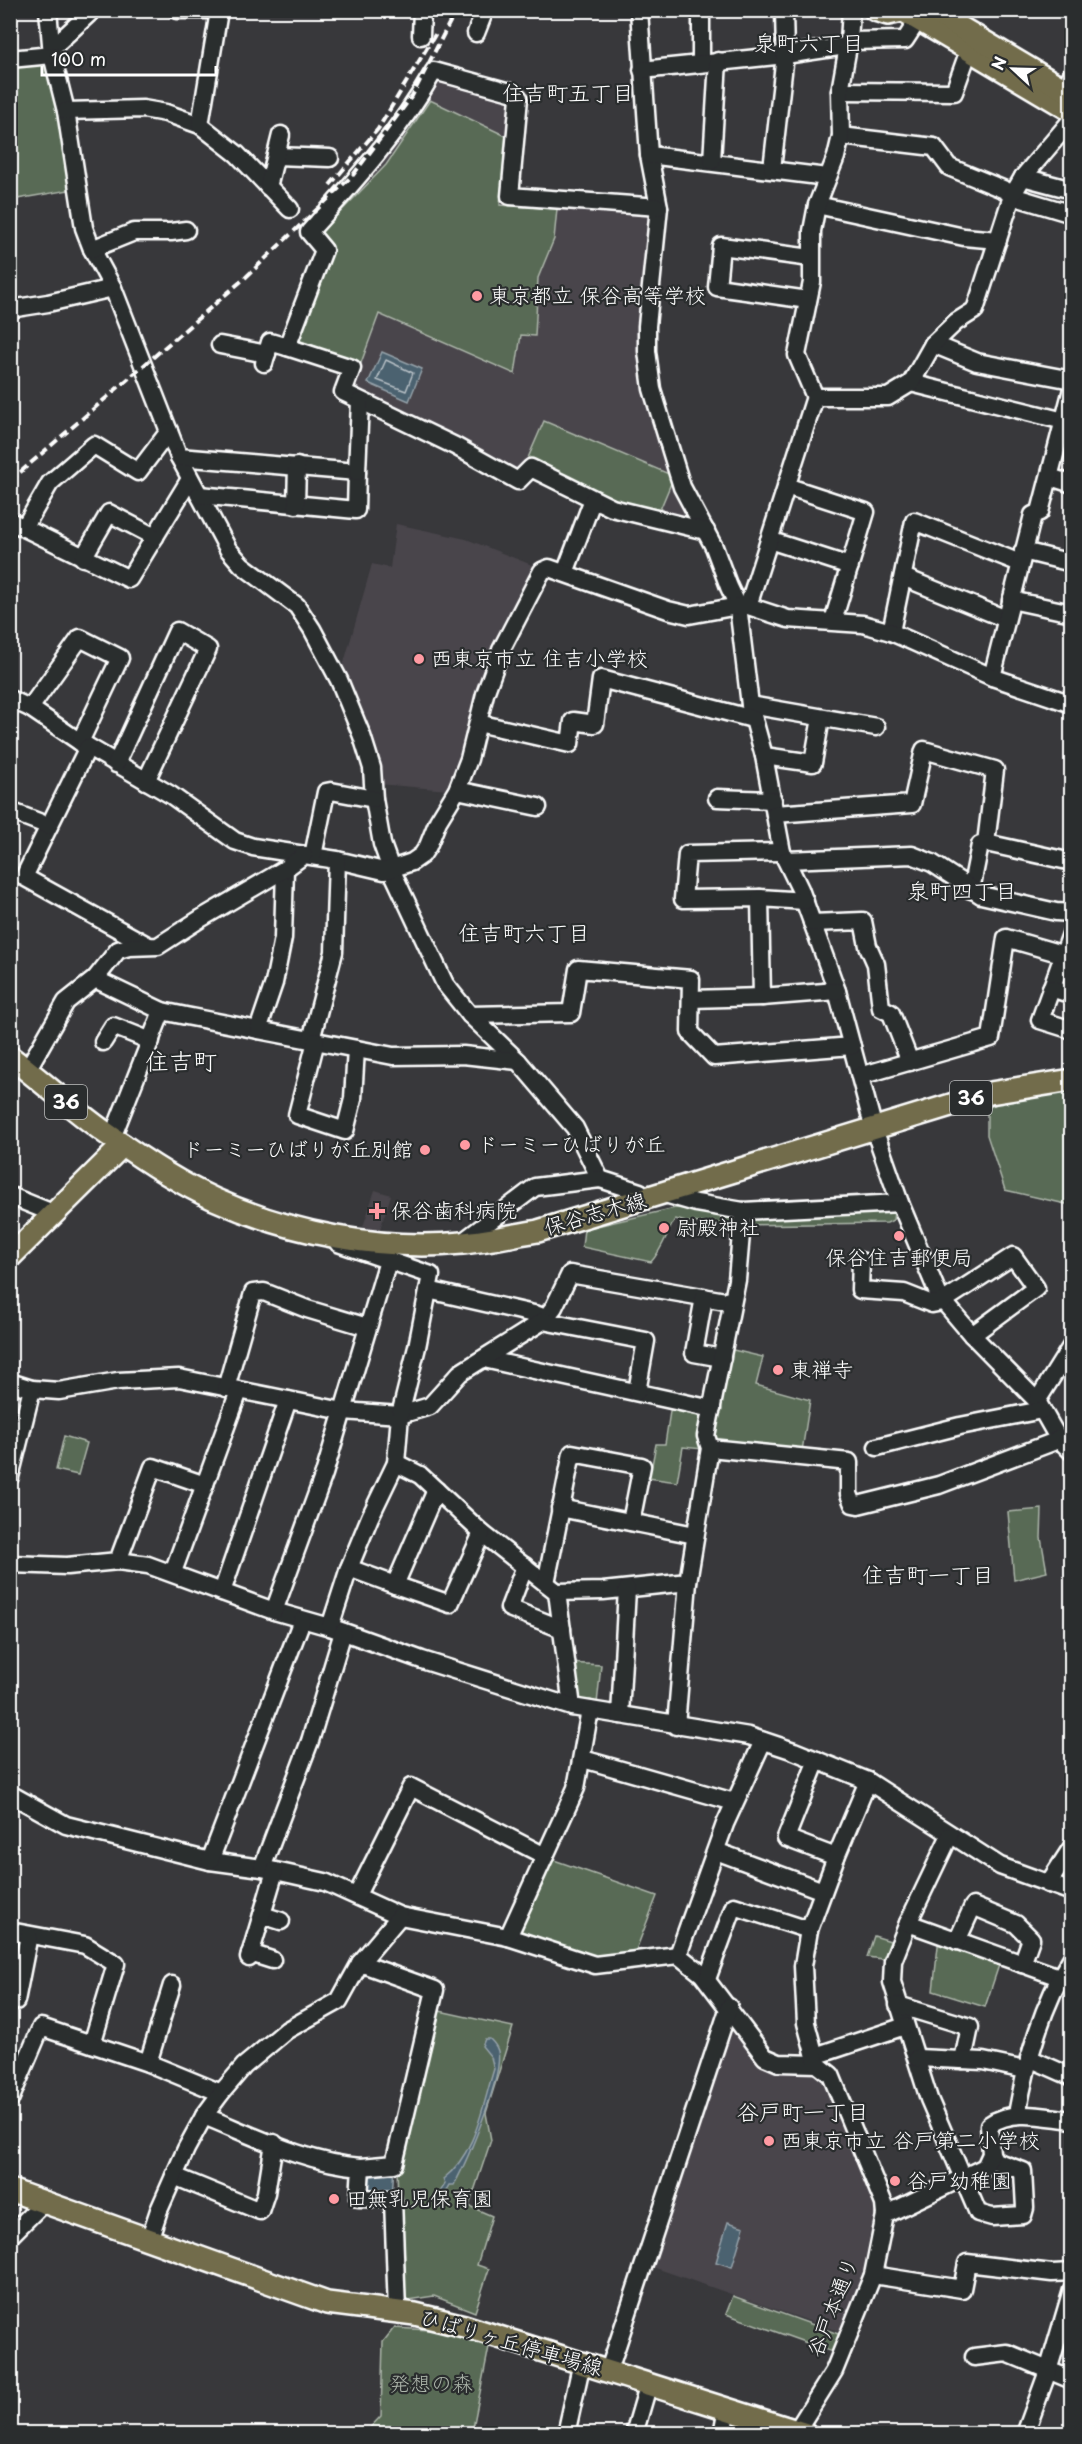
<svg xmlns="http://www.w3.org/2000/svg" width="1082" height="2444" font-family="'Playpen Sans','Klee One',sans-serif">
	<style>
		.built { fill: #49454b }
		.green { fill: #596b55; stroke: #acb5aa; stroke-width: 1.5 }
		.water { fill: #4c6270; stroke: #94a1a9; stroke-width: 1.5 }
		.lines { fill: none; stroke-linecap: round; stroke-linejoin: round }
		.shore { stroke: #b7c0c6; stroke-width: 1.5 }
		.minor-casing { stroke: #fff; stroke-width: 21 }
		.major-casing { stroke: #fff; stroke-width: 26 }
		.minor { stroke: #2a2d2e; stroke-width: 16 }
		.major { stroke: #726c4b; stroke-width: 21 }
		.rail { stroke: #fff; stroke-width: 4; stroke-dasharray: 9 4.5; stroke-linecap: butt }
		.poi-dot { fill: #ff9aa2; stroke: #2a2d2e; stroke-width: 2 }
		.labels { text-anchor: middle; stroke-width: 4.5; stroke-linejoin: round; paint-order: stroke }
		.shield { fill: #2a2d2e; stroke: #bfc0c0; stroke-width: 1.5 }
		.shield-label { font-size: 20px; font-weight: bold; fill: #fff }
		.poi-label { font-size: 21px; fill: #fff; stroke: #2a2d2e; text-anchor: start }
		.street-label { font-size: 21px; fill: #fff; stroke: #2a2d2e }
		.park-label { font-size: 21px; fill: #acb5aa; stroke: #2a2d2e }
		.neighbourhood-label { font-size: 22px; fill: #fff; stroke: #2a2d2e }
		.quarter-label { font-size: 24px; fill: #fff; stroke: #2a2d2e }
	</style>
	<rect width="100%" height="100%" fill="#38383b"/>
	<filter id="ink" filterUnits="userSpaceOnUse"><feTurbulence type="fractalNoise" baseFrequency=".0167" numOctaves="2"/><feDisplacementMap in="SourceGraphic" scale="12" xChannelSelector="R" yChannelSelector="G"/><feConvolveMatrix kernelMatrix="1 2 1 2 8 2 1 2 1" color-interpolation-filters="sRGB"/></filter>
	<g filter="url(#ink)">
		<!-- built -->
		<g class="built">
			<polygon points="441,76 510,96 512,101 505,199 650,212 639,342 698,528 528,462 512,472 349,390 358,365 292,345 328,250 315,234 382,163"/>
			<polygon points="396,524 466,539 537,567 466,756 448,790 378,784 342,670 372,564 390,568"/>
			<polygon points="375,1190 391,1195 379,1232 363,1227"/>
			<polygon points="730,2019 772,2068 809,2069 822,2075 877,2208 877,2222 867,2272 844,2333 647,2265"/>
		</g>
		<!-- green -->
		<g class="green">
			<polygon points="47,61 75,189 11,200 11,66"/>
			<polygon points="430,100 506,136 500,205 557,209 554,239 538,278 535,336 521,335 515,374 379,314 361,363 298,340 319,234 386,165"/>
			<polygon points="544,421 669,474 672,481 659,512 609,499 528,458"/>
			<polygon points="1071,1092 1071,1193 1069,1193 1066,1204 1005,1190 987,1135 987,1108 999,1103"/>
			<path d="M675 1208 728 1213 894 1211 893 1220 887 1223 736 1225 686 1222 675 1219C667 1233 662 1250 651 1262L582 1247 584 1229Z"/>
			<polygon points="729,1349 763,1357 756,1385 810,1400 802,1451 712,1439"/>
			<polygon points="671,1405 703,1411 703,1449 683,1447 677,1482 641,1477 643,1466 652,1465 656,1444 665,1444"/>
			<polygon points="64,1436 87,1443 78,1475 56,1470"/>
			<polygon points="1042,1509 1041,1538 1047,1572 1014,1580 1008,1512"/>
			<polygon points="570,1663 601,1665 597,1704 573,1698"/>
			<polygon points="551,1859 657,1896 636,1950 594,1959 516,1935"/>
			<polygon points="874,1936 897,1943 890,1960 867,1957"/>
			<polygon points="939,1937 1001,1959 985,2007 933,1991"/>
			<polygon points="435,2010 513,2027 486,2113 491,2140 469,2206 492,2216 477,2265 489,2269 475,2312 434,2296 401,2301 397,2168"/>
			<polygon points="733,2296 844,2336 838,2354 726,2314"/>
			<polygon points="394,2328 449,2331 483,2339 489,2347 472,2433 364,2434 381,2416 383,2342"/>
		</g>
		<!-- water -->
		<g class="water">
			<polygon points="382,352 422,369 409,401 368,383"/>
			<path d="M485 2039H490C493 2042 497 2047 498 2051 504 2075 467 2161 454 2185H449L445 2192 447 2196 446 2207 441 2208C435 2196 439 2194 445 2184L443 2179C476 2154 482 2107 494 2069L491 2057 482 2046Z"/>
			<polygon points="394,2166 392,2197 362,2196 363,2169"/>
			<polygon points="728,2222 744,2227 732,2267 716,2262"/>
		</g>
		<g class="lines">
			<!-- shore -->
			<polygon class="shore" points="386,360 413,373 406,391 377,380"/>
			<defs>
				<g id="minor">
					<polyline points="48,10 52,55 66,111 84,228 92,249 113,288 179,457 228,549 242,565 297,606 312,629 339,680 362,736 372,768 374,799 382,844 391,869 445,984 470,1015 518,1061 575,1128 600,1179 640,1192 646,1199"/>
					<polyline points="177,10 219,10"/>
					<polyline points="639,10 649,155 659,207 647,326 647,351 652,389 682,487 714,547 729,587 738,606 750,705 764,756 782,852 800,889 837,991 874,1129 900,1203 939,1296 972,1335 1037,1401 1058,1438 1072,1452"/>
					<polyline points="476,33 485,10"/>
					<polyline points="421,36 422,10"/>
					<polyline points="849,41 905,40 918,20"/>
					<polyline points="52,48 93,10"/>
					<polyline points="10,59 52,55"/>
					<polyline points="701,63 701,10"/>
					<polyline points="642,70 785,55 846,46"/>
					<polyline points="1070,78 1072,74"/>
					<polyline points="840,91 954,92 969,50"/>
					<polyline points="66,111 143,109 166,113 200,125 237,154 290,209"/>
					<polyline points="200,125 219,11"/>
					<polyline points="841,136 934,147 949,167 1005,190 1012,196 1072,214"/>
					<polyline points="649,155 827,177"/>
					<polyline points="276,156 330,158"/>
					<polyline points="712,161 718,61"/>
					<polyline points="772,169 785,55 784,10"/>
					<polyline points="1023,177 1072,190"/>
					<polyline points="268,187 281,135"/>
					<polyline points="817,205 964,237 998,240"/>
					<path d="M659 207 510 196 519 98 514 93 434 71C400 131 355 181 309 232L324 250 287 347 352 368 343 392 455 446 518 481 531 468 612 508 706 531"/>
					<polyline points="92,249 134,232 171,232 186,230"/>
					<polyline points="808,300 717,287 721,246 811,258"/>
					<polyline points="10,309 48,303 113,288"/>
					<polyline points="933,344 977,362 1072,380"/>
					<polyline points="220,345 267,354"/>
					<polyline points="264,363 270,342 287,347"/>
					<polyline points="911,383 1064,421"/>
					<polyline points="815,397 797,355 812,282 812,231 817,205 836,157 841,136 840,91 849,41 851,10"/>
					<polyline points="179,457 357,472 356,510 199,495"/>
					<polyline points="357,472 360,401"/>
					<polyline points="1050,477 1072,484"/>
					<polyline points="786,486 866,512 833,621"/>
					<polyline points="296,505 297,466"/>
					<polyline points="10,521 129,579 190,479"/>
					<polyline points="24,528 50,483 94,445 138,472 169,431"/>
					<polyline points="769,540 850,566"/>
					<polyline points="1023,551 1072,563"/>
					<polyline points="83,558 109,513 155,537"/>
					<polyline points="565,573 593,499"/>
					<polyline points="903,577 1006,619"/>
					<polyline points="1011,600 1072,613"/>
					<polyline points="748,606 815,397 888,397 911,383 933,344 956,322 975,310 1012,196 1023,177 1069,123"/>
					<polyline points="891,632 914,521 1020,563"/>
					<polyline points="992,677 1033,515 1040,512 1072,389"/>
					<polyline points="10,699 30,708 80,742 171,795 235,841 253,847 337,860 384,871 391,869 412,862 422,855 428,846 438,821 457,790 469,759 485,694 501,650 542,571 549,568 668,610 689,615 738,606 748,606 788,619 863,624 891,632 992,677 1072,704"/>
					<polyline points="750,705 876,727"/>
					<polyline points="30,708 80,638 120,658 80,742"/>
					<polyline points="478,723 570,744 573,721 595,724 601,679 753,719"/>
					<polyline points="88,747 24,877 147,945"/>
					<polyline points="764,756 813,763 821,718"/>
					<polyline points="116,764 177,631 208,649 146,781"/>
					<polyline points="457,790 538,807"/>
					<polyline points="717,798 773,800"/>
					<polyline points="10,811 49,826"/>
					<polyline points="775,814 912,804 924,750 995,770 986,843 980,845 971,890"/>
					<polyline points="986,843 1072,862"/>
					<polyline points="782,852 687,854 683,899 760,898 805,901"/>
					<polyline points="313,856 326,792 331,791 374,799"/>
					<polyline points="786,860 912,855 932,863 981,895 1056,912 1072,913"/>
					<polyline points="760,898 762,997"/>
					<polyline points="812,923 863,921 868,946 876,964 881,1008 891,1013 910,1062"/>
					<polyline points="1072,931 1040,1020 1072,1030"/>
					<polyline points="95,979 162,1011 186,1016 393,1056 463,1055 518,1061"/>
					<polyline points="1051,988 1072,995"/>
					<polyline points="691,999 762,997 837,991"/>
					<polyline points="470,1015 571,1013 578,969 691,979 690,1032 714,1057 852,1046"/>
					<polyline points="258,1030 274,983 283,938 285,869"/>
					<polyline points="311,1040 334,952 337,860"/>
					<polyline points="316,1041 297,1115 345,1131 353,1099 356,1049"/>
					<polyline points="103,1042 113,1026 151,1041"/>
					<polyline points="27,1070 66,1002 95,979 118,950 129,947 158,946 200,919 285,869 304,855"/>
					<polyline points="860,1076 991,1038 1006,938 1072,957"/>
					<polyline points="112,1138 162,1011"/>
					<polyline points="665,1194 696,1203 743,1211 900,1203"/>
					<polyline points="10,1202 13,1197 55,1214"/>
					<polyline points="461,1243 535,1187 600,1179"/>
					<polyline points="861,1261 860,1290 904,1293 932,1304 942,1302 1013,1256 1036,1288 972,1335"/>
					<polyline points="428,1290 538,1315 543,1321 554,1307 570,1274 731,1302"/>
					<polyline points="704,1297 694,1353 722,1358"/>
					<polyline points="484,1359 712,1409"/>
					<polyline points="10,1382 32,1389 59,1391 118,1381 179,1378 343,1411 400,1415 430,1406 460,1373 543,1321 646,1341 637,1392"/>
					<polyline points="226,1388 253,1293 264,1292 307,1309 367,1327"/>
					<polyline points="1037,1401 1072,1345"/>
					<polyline points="877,1447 960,1426 1042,1410"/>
					<polyline points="710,1448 849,1462 849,1494 853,1504 858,1505 939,1485 1053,1442 1058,1438"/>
					<polyline points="396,1463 420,1475 482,1533 557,1592 572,1707"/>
					<polyline points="10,1477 32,1389"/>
					<polyline points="560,1508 695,1535"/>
					<polyline points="118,1561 153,1467 205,1485"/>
					<polyline points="10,1564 67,1566 118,1561 148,1565 274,1611 330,1627 422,1660 572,1707 749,1736 794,1751 868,1781 1000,1866 1072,1892"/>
					<polyline points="525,1566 509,1608 562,1629"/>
					<polyline points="349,1568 395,1585 436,1490"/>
					<polyline points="173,1572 239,1391"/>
					<polyline points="546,1583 572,1453 642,1466 631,1522"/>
					<polyline points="395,1585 450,1604 482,1533"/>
					<polyline points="222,1592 288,1400"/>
					<polyline points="557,1592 603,1591 688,1582"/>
					<polyline points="274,1611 324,1474 388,1261"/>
					<polyline points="330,1627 349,1568 370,1517 396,1463 400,1415 417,1347 431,1275 338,1243"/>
					<polyline points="620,1715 627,1589"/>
					<polyline points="676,1726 688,1582 710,1448 706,1436 737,1280 743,1211"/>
					<polyline points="583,1759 734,1802"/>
					<polyline points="817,1760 786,1838 836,1857"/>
					<polyline points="10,1794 66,1825 210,1861 262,1868 325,1882 400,1916 508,1937 595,1965 678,1955 702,1974 765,2057 779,2063 817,2064"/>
					<polyline points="950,1835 908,1923 893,1961 892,1982 929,2099 978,2213 992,2217 1023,2215 1025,2208 1023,2171 995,2161 991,2154"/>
					<polyline points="716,1851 823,1891"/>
					<polyline points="210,1861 302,1620"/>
					<polyline points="262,1868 310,1741 343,1632"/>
					<polyline points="1048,1884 1072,1847"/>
					<polyline points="357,1895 411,1787 545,1856"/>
					<polyline points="262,1915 281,1921"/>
					<polyline points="908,1923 1059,1977"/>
					<polyline points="10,1931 85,1945 116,1964 92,2044"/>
					<polyline points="508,1937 576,1788 590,1710"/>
					<polyline points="957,1941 973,1906 1016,1924 1031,1939 1022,1964"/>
					<polyline points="250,1953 272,1960"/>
					<polyline points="678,1955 725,1824 763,1741"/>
					<polyline points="249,1958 275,1871"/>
					<polyline points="360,1963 435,1990 394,2164 361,2167"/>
					<polyline points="707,1979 734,1906 809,1930"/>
					<polyline points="16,2001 29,1935"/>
					<polyline points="898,2005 970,2027 963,2060"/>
					<polyline points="815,2056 905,2026"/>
					<polyline points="917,2058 983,2061 1025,2070"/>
					<polyline points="1029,2058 1072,2077"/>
					<polyline points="148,2063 172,1985"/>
					<polyline points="10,2100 41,2027 148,2063 221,2093"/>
					<path d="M1017 2114C1027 2060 1042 2004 1072 1957"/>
					<path d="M204 2116C254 2136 306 2163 361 2167L359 2198 393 2199 397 2312"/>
					<polyline points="174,2176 260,2211 266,2193 274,2143"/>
					<path d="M885 2215 985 2167 991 2154 989 2125C1013 2108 1044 2117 1072 2120"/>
					<polyline points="10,2236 44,2202"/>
					<polyline points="149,2240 159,2210 186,2149 204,2116 221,2093 244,2066 287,2030 339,2001 360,1963 400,1916"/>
					<polyline points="873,2275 962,2289 967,2263 1052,2273 1072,2272"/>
					<polyline points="974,2357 1007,2353 1072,2380"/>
					<polyline points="609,2370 729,2007"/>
					<polyline points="797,2430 834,2371 873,2275 885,2215 884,2204 831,2075 817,2064 806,2023 803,1966 809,1930 836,1857 868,1781"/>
					<polyline points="566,2434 582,2362"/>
					<polyline points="634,2434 649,2383"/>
					<polyline points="723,2434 728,2408"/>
					<polyline points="758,2434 762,2418"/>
					<polyline points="1025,2434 1048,2371 1072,2290"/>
				</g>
				<g id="major">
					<polyline points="875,10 888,14 902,11"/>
					<polyline points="902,10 1072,111"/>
					<polyline points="931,10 1072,94"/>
					<path d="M10 1057C45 1083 77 1114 113 1138 145 1161 179 1183 214 1199 289 1233 380 1251 462 1243 488 1241 513 1235 538 1231L990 1093 1072 1080"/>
					<polyline points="10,1257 123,1145"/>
					<polyline points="10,2190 327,2303 415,2314 464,2326 806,2434"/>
				</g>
			</defs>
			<!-- minor casing -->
			<use href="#minor" class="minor-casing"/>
			<!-- major casing -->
			<use href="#major" class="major-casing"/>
			<!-- minor -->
			<use href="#minor" class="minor"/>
			<!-- major -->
			<use href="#major" class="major"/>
			<!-- rail -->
			<g class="rail">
				<polyline points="330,185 378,129 436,33"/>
				<polyline points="10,481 246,277 353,175 412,96 456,10"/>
			</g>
		</g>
	</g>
	<!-- markers -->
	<g class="poi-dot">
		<circle cx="477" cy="296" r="6"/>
		<circle cx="419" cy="659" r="6"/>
		<circle cx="465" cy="1145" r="6"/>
		<circle cx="425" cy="1150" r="6"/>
		<path d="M374 1202h6v6h6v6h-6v6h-6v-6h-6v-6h6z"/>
		<circle cx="664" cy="1228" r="6"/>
		<circle cx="899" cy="1236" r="6"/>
		<circle cx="778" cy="1370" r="6"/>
		<circle cx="769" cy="2141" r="6"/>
		<circle cx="895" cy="2181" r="6"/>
		<circle cx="334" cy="2199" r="6"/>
	</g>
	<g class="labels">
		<!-- shield labels -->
		<g class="shield">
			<rect x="950" y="1081" width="42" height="34" rx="4.5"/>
			<rect x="45" y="1085" width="42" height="34" rx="4.5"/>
		</g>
		<g class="shield-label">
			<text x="971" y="1105">36</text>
			<text x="66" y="1109">36</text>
		</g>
		<!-- poi labels -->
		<g class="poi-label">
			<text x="489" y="303">東京都立 保谷高等学校</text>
			<text x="431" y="666">西東京市立 住吉小学校</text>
			<text x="477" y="1152">ドーミーひばりが丘</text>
			<text x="413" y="1157" text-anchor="end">ドーミーひばりが丘別館</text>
			<text x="391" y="1218">保谷歯科病院</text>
			<text x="676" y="1235">尉殿神社</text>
			<text x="899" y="1265" text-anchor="middle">保谷住吉郵便局</text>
			<text x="790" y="1377">東禅寺</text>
			<text x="781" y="2148">西東京市立 谷戸第二小学校</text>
			<text x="907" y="2188">谷戸幼稚園</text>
			<text x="346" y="2206">田無乳児保育園</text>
		</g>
		<!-- street labels -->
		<g class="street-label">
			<text transform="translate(595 1214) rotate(-16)" y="7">保谷志木線</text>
			<text transform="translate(833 2307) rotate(-69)" y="7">谷戸本通り</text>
			<text transform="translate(511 2343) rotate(16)" y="7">ひばりヶ丘停車場線</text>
		</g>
		<!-- park labels -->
		<g class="park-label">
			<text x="431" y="2391">発想の森</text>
		</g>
		<!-- neighbourhood labels -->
		<g class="neighbourhood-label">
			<text x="809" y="51">泉町六丁目</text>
			<text x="568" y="101">住吉町五丁目</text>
			<text x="962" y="899">泉町四丁目</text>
			<text x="524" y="941">住吉町六丁目</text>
			<text x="928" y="1583">住吉町一丁目</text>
			<text x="803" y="2120">谷戸町一丁目</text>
		</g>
		<!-- quarter labels -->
		<g class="quarter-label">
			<text x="181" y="1070">住吉町</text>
		</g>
	</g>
	<!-- margin -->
	<rect width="1082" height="2444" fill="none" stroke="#2a2d2e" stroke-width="36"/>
	<rect x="18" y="18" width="1046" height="2408" fill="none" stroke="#fff" stroke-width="2" filter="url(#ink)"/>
	<!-- north arrow -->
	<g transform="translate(1013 69) rotate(292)" stroke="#2a2d2e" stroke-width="4.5" paint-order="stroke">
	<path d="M0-4.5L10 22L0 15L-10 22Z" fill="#ffffff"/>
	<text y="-9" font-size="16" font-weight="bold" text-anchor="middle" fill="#ffffff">N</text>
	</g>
	<!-- scale -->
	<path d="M42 66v9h174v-9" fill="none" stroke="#ffffff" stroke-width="3"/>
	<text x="51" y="66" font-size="18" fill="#ffffff" stroke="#2a2d2e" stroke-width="4.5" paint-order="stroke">100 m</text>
</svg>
